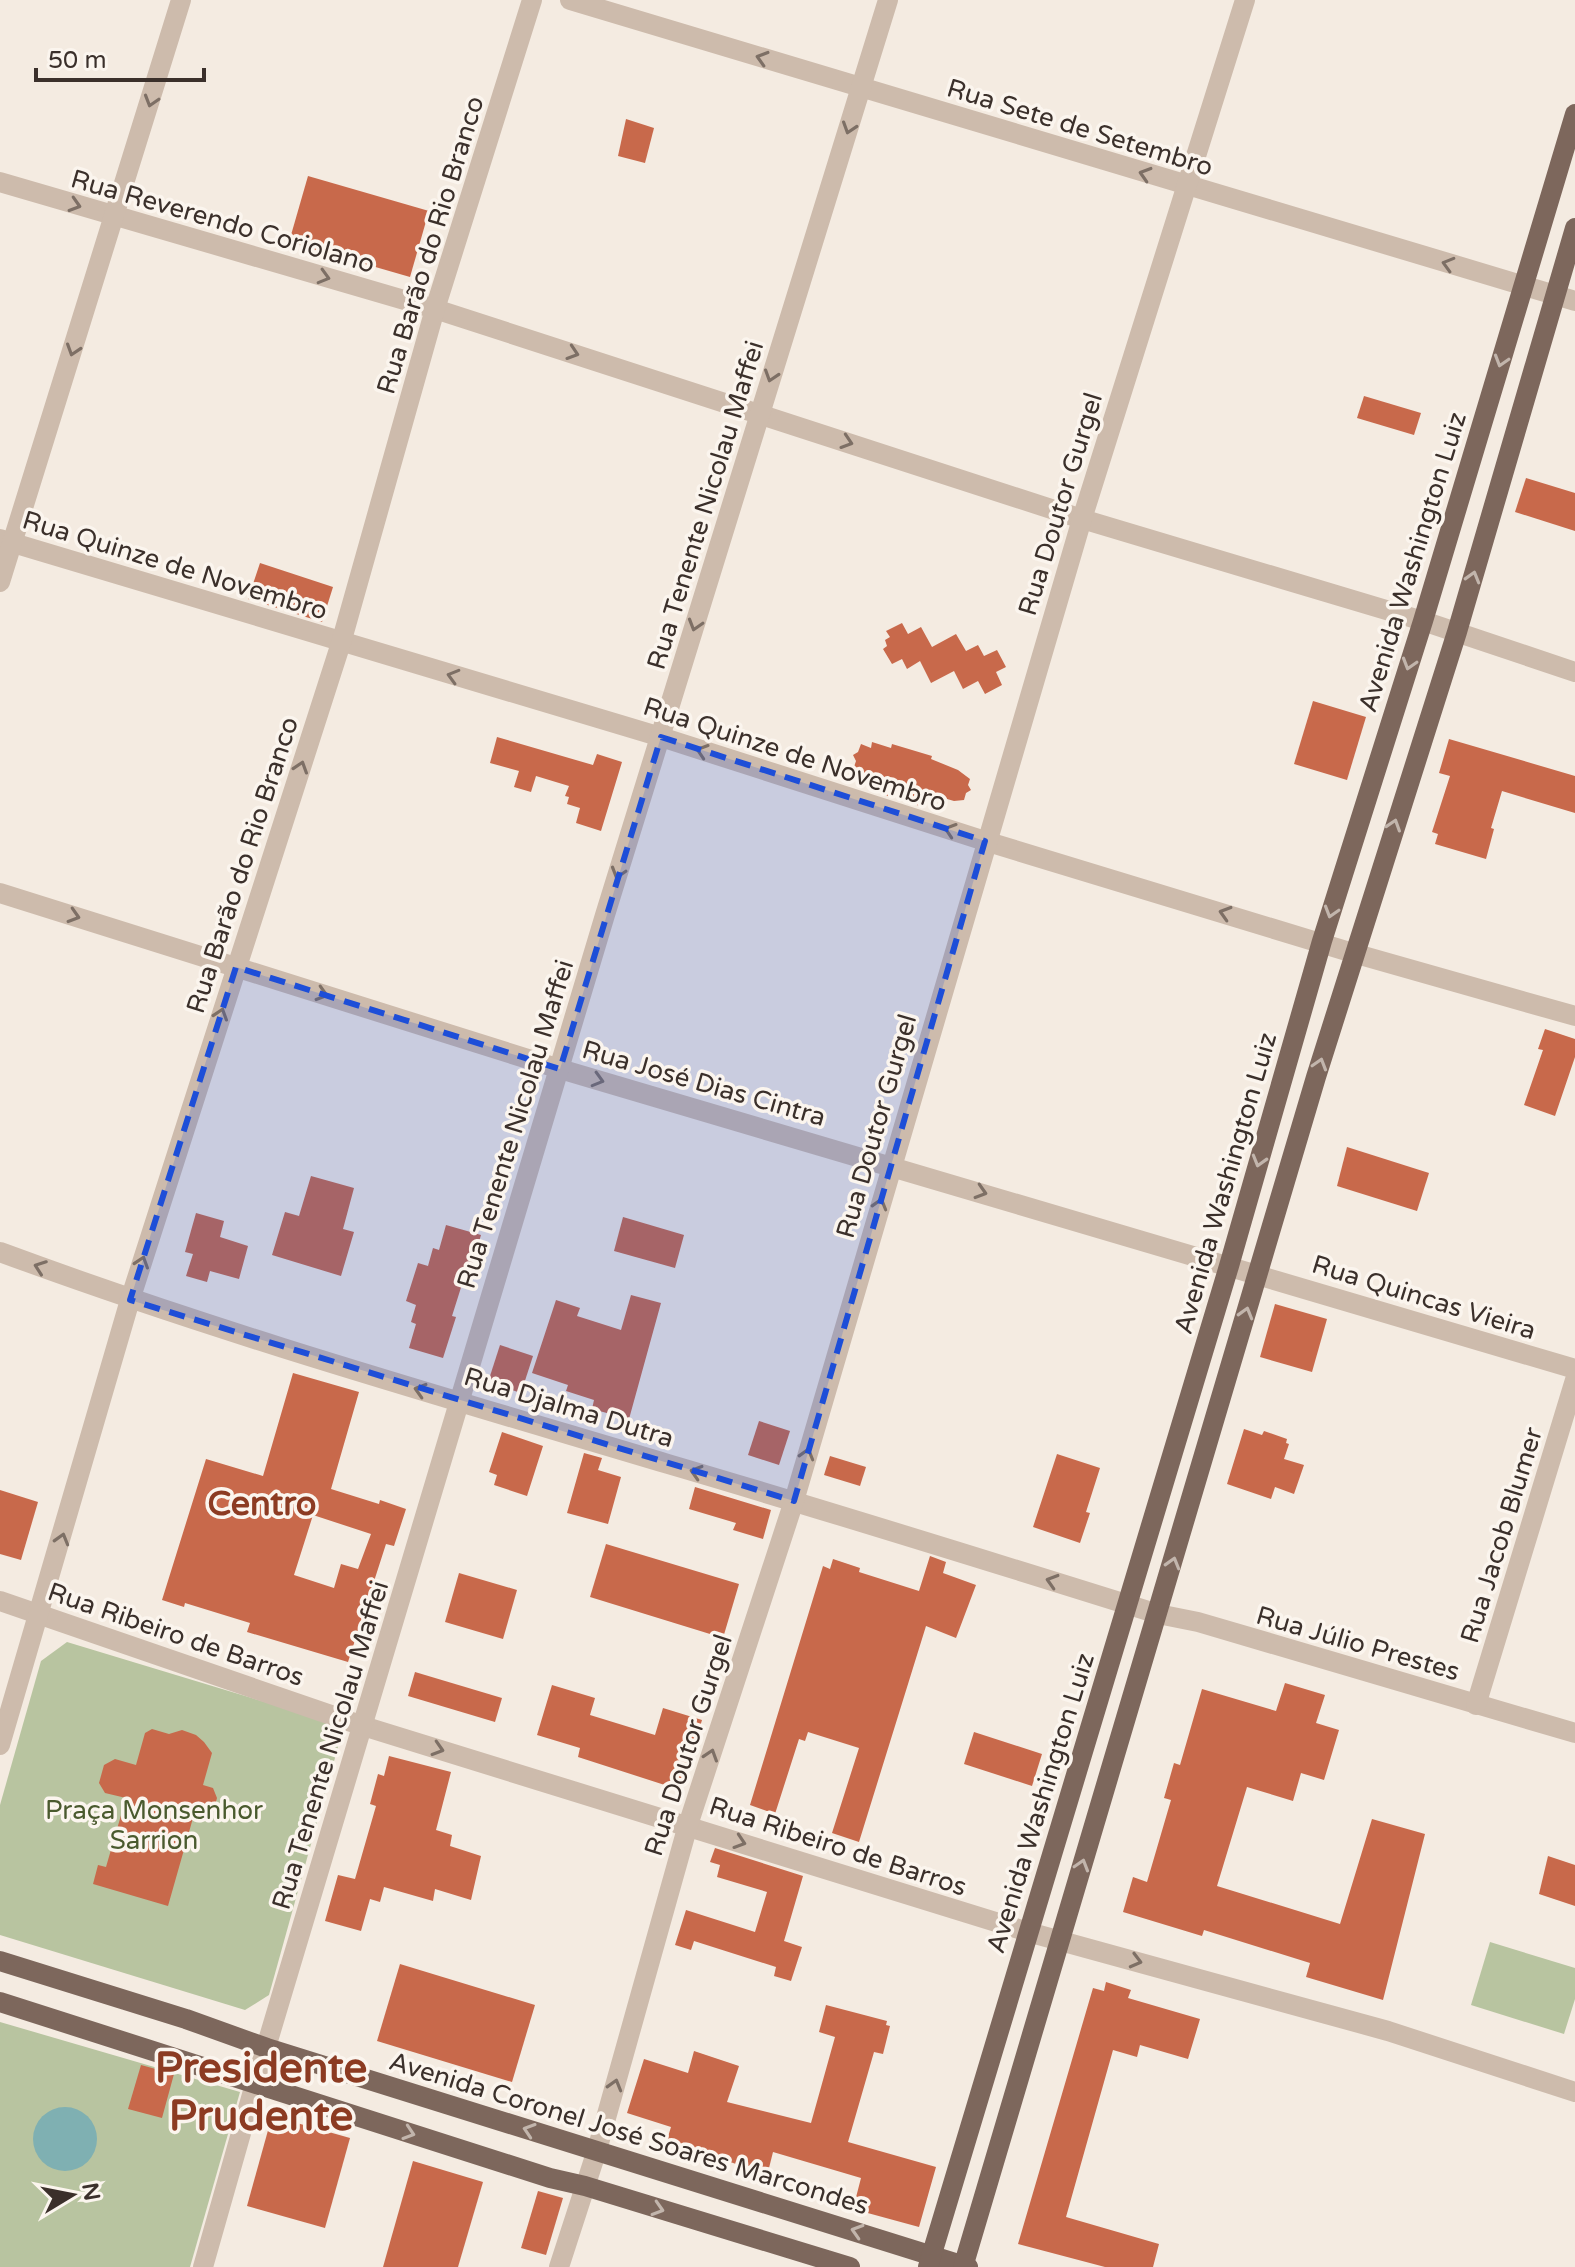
<svg xmlns="http://www.w3.org/2000/svg" width="1575" height="2267" font-family="'Varela Round',sans-serif">
	<style>
		.green { fill: #b8c4a0 }
		.water { fill: #7fb0b2 }
		.building { fill: #c8694b; fill-rule: evenodd }
		.lines { fill: none; stroke-linecap: round; stroke-linejoin: round }
		.minor { stroke: #cdbbac; stroke-width: 20 }
		.major { stroke: #7d675c; stroke-width: 20 }
		.oneway { stroke: #7d6f65 }
		.oneway2 { stroke: #c2b5ac }
		.marked { fill: #1d4ed8; fill-opacity: 0.2; stroke: #1d4ed8; stroke-width: 6; stroke-dasharray: 16 10; stroke-linejoin: round }
		.labels { text-anchor: middle; stroke-width: 7; stroke-linejoin: round; paint-order: stroke }
		.street-label { font-size: 26px; fill: #3b302b; stroke: #fbf5ee }
		.park-label { font-size: 26px; fill: #4a5a2e; stroke: #fbf5ee }
		.district-label { font-size: 34px; font-weight: bold; fill: #8c3b22; stroke: #fbf5ee }
		.town-label { font-size: 42px; font-weight: bold; fill: #8c3b22; stroke: #fbf5ee }
	</style>
	<rect width="100%" height="100%" fill="#f4ebe1"/>
	<!-- green -->
	<g class="green">
		<polygon points="67,1642 324,1720 338,1747 269,1995 245,2010 0,1935 0,1805 41,1661"/>
		<polygon points="1490,1942 1575,1968 1575,1999 1564,2034 1471,2005"/>
		<polygon points="0,2022 240,2092 190,2267 0,2267"/>
	</g>
	<!-- water -->
	<circle class="water" cx="65" cy="2139" r="32"/>
	<!-- building -->
	<g class="building">
		<polygon points="626,119 654,128 645,163 618,156"/>
		<polygon points="308,176 429,211 410,277 289,242"/>
		<polygon points="1364,396 1421,413 1414,435 1357,418"/>
		<polygon points="1526,478 1575,493 1575,531 1515,512"/>
		<polygon points="260,563 333,587 322,622 248,599"/>
		<polygon points="902,623 908,634 921,627 932,647 956,634 966,651 978,645 984,656 997,650 1006,667 996,672 1002,685 985,694 978,681 963,689 954,671 931,683 920,661 907,669 902,659 892,664 883,649 887,646 885,640 890,637 886,631"/>
		<polygon points="1313,701 1366,717 1347,780 1294,764"/>
		<polygon points="497,737 593,765 597,754 622,762 601,831 576,823 580,808 567,804 569,797 565,796 569,786 536,776 531,792 514,787 519,771 490,763"/>
		<polygon points="1449,739 1575,776 1575,813 1502,791 1491,828 1494,829 1486,859 1435,844 1438,834 1432,832 1450,776 1439,773"/>
		<polygon points="872,742 891,748 892,744 932,756 931,759 958,770 970,779 968,785 971,790 966,793 964,800 954,801 930,794 924,808 917,805 911,791 887,796 880,779 853,770 856,761 853,755 858,752 861,744 871,748"/>
		<polygon points="1545,1029 1575,1039 1575,1057 1555,1116 1524,1105 1543,1050 1538,1049"/>
		<polygon points="1347,1147 1429,1173 1417,1211 1337,1186"/>
		<polygon points="311,1176 354,1188 343,1229 354,1232 341,1276 272,1255 285,1212 299,1216"/>
		<polygon points="196,1213 224,1221 220,1237 248,1246 239,1279 210,1271 207,1282 186,1276 193,1254 185,1252"/>
		<polygon points="623,1217 684,1235 675,1268 614,1251"/>
		<polygon points="446,1225 481,1235 468,1279 464,1278 452,1316 456,1317 443,1358 409,1348 416,1324 411,1322 416,1305 406,1301 418,1263 428,1266 433,1248 439,1250"/>
		<polygon points="631,1295 661,1303 629,1419 592,1409 594,1400 566,1391 568,1385 532,1373 556,1300 580,1308 577,1316 621,1330"/>
		<polygon points="1275,1304 1327,1319 1312,1372 1260,1357"/>
		<polygon points="500,1345 533,1356 521,1393 493,1384 490,1376"/>
		<path d="M293 1373 359 1392 331 1489 379 1504 380 1500 406 1509 394 1546 386 1544 348 1662 247 1632 250 1623 185 1603 184 1607 162 1600 206 1459 263 1476ZM313 1515 371 1534 358 1569 341 1564 334 1588 294 1575Z"/>
		<polygon points="759,1421 790,1431 779,1465 748,1455"/>
		<polygon points="1244,1429 1262,1435 1264,1431 1287,1439 1286,1443 1289,1444 1284,1459 1304,1465 1294,1494 1275,1487 1271,1499 1227,1484"/>
		<polygon points="502,1432 543,1446 527,1496 494,1485 497,1475 489,1472"/>
		<polygon points="584,1453 602,1458 598,1470 621,1477 608,1524 567,1513"/>
		<polygon points="1057,1454 1100,1468 1086,1512 1090,1513 1080,1543 1033,1527"/>
		<polygon points="830,1456 866,1467 860,1486 824,1475"/>
		<polygon points="695,1487 771,1510 763,1539 733,1530 736,1523 689,1509"/>
		<polygon points="0,1490 38,1502 21,1560 0,1554"/>
		<polygon points="606,1544 739,1584 723,1638 590,1597"/>
		<polygon points="930,1556 946,1562 943,1573 976,1585 956,1638 926,1626 859,1842 832,1833 859,1748 808,1732 805,1741 799,1739 775,1814 750,1805 823,1566 830,1569 833,1559 860,1568 859,1572 919,1591"/>
		<polygon points="459,1573 517,1590 503,1639 445,1622"/>
		<polygon points="415,1672 502,1698 495,1722 408,1696"/>
		<polygon points="1285,1683 1325,1695 1316,1723 1339,1730 1324,1780 1301,1773 1293,1801 1247,1787 1217,1886 1340,1924 1372,1819 1425,1834 1383,2000 1306,1977 1310,1963 1204,1930 1202,1936 1123,1912 1133,1877 1147,1882 1171,1800 1164,1798 1174,1763 1180,1765 1202,1689 1276,1711"/>
		<polygon points="552,1685 595,1698 590,1715 655,1735 663,1708 702,1720 684,1780 674,1788 578,1757 580,1748 537,1735"/>
		<polygon points="152,1729 169,1734 182,1730 196,1735 204,1742 212,1753 203,1785 213,1788 217,1798 212,1816 203,1821 193,1818 168,1906 93,1884 98,1865 106,1867 126,1798 105,1793 99,1783 104,1765 115,1759 136,1765 145,1733"/>
		<polygon points="974,1732 1042,1754 1032,1786 964,1764"/>
		<polygon points="389,1756 451,1772 436,1830 452,1835 450,1846 481,1856 471,1900 435,1889 433,1901 384,1887 380,1902 370,1899 361,1931 325,1921 338,1875 355,1879 376,1806 370,1804 378,1774 384,1776"/>
		<polygon points="715,1848 803,1876 784,1941 802,1947 791,1981 774,1976 776,1967 694,1941 691,1950 675,1945 686,1910 755,1932 767,1892 717,1877 720,1865 710,1862"/>
		<polygon points="1548,1856 1575,1865 1575,1906 1539,1894"/>
		<polygon points="400,1964 535,2005 512,2082 377,2041"/>
		<polygon points="1106,1982 1131,1990 1128,1998 1200,2019 1188,2059 1140,2045 1137,2057 1113,2050 1066,2217 1159,2244 1153,2267 1105,2267 1018,2244 1093,1988 1104,1991"/>
		<polygon points="826,2005 887,2021 886,2025 890,2026 883,2054 874,2052 848,2142 936,2167 919,2227 853,2209 861,2178 773,2152 768,2172 736,2164 667,2140 671,2127 627,2113 644,2059 688,2073 694,2051 739,2066 727,2102 811,2123 835,2037 819,2032"/>
		<polygon points="141,2065 174,2074 162,2118 128,2109"/>
		<polygon points="272,2116 350,2138 325,2228 247,2206"/>
		<polygon points="413,2161 483,2182 458,2267 383,2267"/>
		<polygon points="538,2191 563,2198 546,2255 521,2248"/>
	</g>
	<g class="lines">
		<!-- minor -->
		<g class="minor">
			<polyline points="570,0 1575,301"/>
			<polyline points="0,182 435,309 1082,519 1423,621 1575,672"/>
			<polyline points="0,539 661,737 985,841 1353,953 1575,1016"/>
			<polyline points="0,582 181,0"/>
			<polyline points="0,893 560,1069 1575,1369"/>
			<path d="M0 1252C219 1333 444 1397 668 1464 832 1512 995 1563 1158 1614L1198 1622 1575 1733"/>
			<polyline points="0,1601 363,1726 1028,1932 1388,2031 1575,2092"/>
			<polyline points="1476,1705 1575,1380"/>
			<polyline points="0,1745 130,1300 341,643 435,309 532,0"/>
			<polyline points="203,2267 255,2084 605,915 888,0"/>
			<polyline points="559,2267 597,2150 688,1825 794,1501 1082,519 1245,0"/>
		</g>
		<!-- major -->
		<g class="major">
			<polyline points="0,1961 186,2019 267,2048 968,2267"/>
			<polyline points="0,2002 550,2178 585,2186 850,2267"/>
			<polyline points="928,2267 1229,1266 1322,941 1423,621 1575,114"/>
			<polyline points="963,2267 1316,1077 1457,632 1575,228"/>
		</g>
	</g>
	<!-- one-way arrows -->
	<defs><path id="oneway-chevron" d="M-2-3.5L2.5 0L-2 3.5" fill="none" stroke-width="1.6" stroke-linecap="round" stroke-linejoin="round" transform="scale(2)"/></defs>
	<g class="oneway">
		<use href="#oneway-chevron" transform="translate(762 58) rotate(-163)"/>
		<use href="#oneway-chevron" transform="translate(151 101) rotate(107)"/>
		<use href="#oneway-chevron" transform="translate(849 128) rotate(108)"/>
		<use href="#oneway-chevron" transform="translate(1145 174) rotate(-163)"/>
		<use href="#oneway-chevron" transform="translate(75 205) rotate(17)"/>
		<use href="#oneway-chevron" transform="translate(1448 264) rotate(-164)"/>
		<use href="#oneway-chevron" transform="translate(324 277) rotate(16)"/>
		<use href="#oneway-chevron" transform="translate(73 350) rotate(108)"/>
		<use href="#oneway-chevron" transform="translate(573 353) rotate(18)"/>
		<use href="#oneway-chevron" transform="translate(771 376) rotate(108)"/>
		<use href="#oneway-chevron" transform="translate(847 442) rotate(18)"/>
		<use href="#oneway-chevron" transform="translate(695 625) rotate(107)"/>
		<use href="#oneway-chevron" transform="translate(453 676) rotate(-164)"/>
		<use href="#oneway-chevron" transform="translate(702 751) rotate(-162)"/>
		<use href="#oneway-chevron" transform="translate(301 767) rotate(-72)"/>
		<use href="#oneway-chevron" transform="translate(950 830) rotate(-162)"/>
		<use href="#oneway-chevron" transform="translate(618 873) rotate(107)"/>
		<use href="#oneway-chevron" transform="translate(1225 913) rotate(-163)"/>
		<use href="#oneway-chevron" transform="translate(74 916) rotate(17)"/>
		<use href="#oneway-chevron" transform="translate(322 994) rotate(17)"/>
		<use href="#oneway-chevron" transform="translate(221 1014) rotate(-72)"/>
		<use href="#oneway-chevron" transform="translate(598 1080) rotate(16)"/>
		<use href="#oneway-chevron" transform="translate(981 1192) rotate(17)"/>
		<use href="#oneway-chevron" transform="translate(880 1204) rotate(-74)"/>
		<use href="#oneway-chevron" transform="translate(142 1262) rotate(-72)"/>
		<use href="#oneway-chevron" transform="translate(40 1267) rotate(-160)"/>
		<use href="#oneway-chevron" transform="translate(420 1390) rotate(-163)"/>
		<use href="#oneway-chevron" transform="translate(807 1454) rotate(-74)"/>
		<use href="#oneway-chevron" transform="translate(696 1472) rotate(-163)"/>
		<use href="#oneway-chevron" transform="translate(62 1539) rotate(-74)"/>
		<use href="#oneway-chevron" transform="translate(1052 1581) rotate(-163)"/>
		<use href="#oneway-chevron" transform="translate(438 1749) rotate(17)"/>
		<use href="#oneway-chevron" transform="translate(711 1755) rotate(-72)"/>
		<use href="#oneway-chevron" transform="translate(740 1842) rotate(18)"/>
		<use href="#oneway-chevron" transform="translate(1136 1961) rotate(15)"/>
		<use href="#oneway-chevron" transform="translate(615 2085) rotate(-74)"/>
	</g>
	<g class="oneway2">
		<use href="#oneway-chevron" transform="translate(1501 361) rotate(107)"/>
		<use href="#oneway-chevron" transform="translate(1473 577) rotate(-74)"/>
		<use href="#oneway-chevron" transform="translate(1409 664) rotate(107)"/>
		<use href="#oneway-chevron" transform="translate(1394 825) rotate(-72)"/>
		<use href="#oneway-chevron" transform="translate(1331 912) rotate(107)"/>
		<use href="#oneway-chevron" transform="translate(1320 1064) rotate(-73)"/>
		<use href="#oneway-chevron" transform="translate(1259 1161) rotate(106)"/>
		<use href="#oneway-chevron" transform="translate(1246 1313) rotate(-74)"/>
		<use href="#oneway-chevron" transform="translate(1173 1563) rotate(-74)"/>
		<use href="#oneway-chevron" transform="translate(1082 1865) rotate(-73)"/>
		<use href="#oneway-chevron" transform="translate(529 2130) rotate(-162)"/>
		<use href="#oneway-chevron" transform="translate(409 2133) rotate(18)"/>
		<use href="#oneway-chevron" transform="translate(658 2209) rotate(17)"/>
		<use href="#oneway-chevron" transform="translate(857 2231) rotate(-163)"/>
	</g>
	<!-- marked area -->
	<path class="marked" d="M661 737 985 841 794 1501 130 1300 236 967 560 1069Z"/>
	<g class="labels">
		<!-- street labels -->
		<g class="street-label">
			<text transform="translate(1080 127) rotate(17)" y="9">Rua Sete de Setembro</text>
			<text transform="translate(223 221) rotate(16)" y="9">Rua Reverendo Coriolano</text>
			<text transform="translate(430 245) rotate(-73)" y="9">Rua Barão do Rio Branco</text>
			<text transform="translate(1060 504) rotate(-73)" y="9">Rua Doutor Gurgel</text>
			<text transform="translate(705 505) rotate(-73)" y="9">Rua Tenente Nicolau Maffei</text>
			<text transform="translate(1412 562) rotate(-73)" y="9">Avenida Washington Luiz</text>
			<text transform="translate(175 565) rotate(17)" y="9">Rua Quinze de Novembro</text>
			<text transform="translate(795 754) rotate(18)" y="9">Rua Quinze de Novembro</text>
			<text transform="translate(242 865) rotate(-72)" y="9">Rua Barão do Rio Branco</text>
			<text transform="translate(704 1083) rotate(16)" y="9">Rua José Dias Cintra</text>
			<text transform="translate(515 1124) rotate(-73)" y="9">Rua Tenente Nicolau Maffei</text>
			<text transform="translate(876 1126) rotate(-74)" y="9">Rua Doutor Gurgel</text>
			<text transform="translate(1225 1183) rotate(-74)" y="9">Avenida Washington Luiz</text>
			<text transform="translate(1424 1297) rotate(17)" y="9">Rua Quincas Vieira</text>
			<text transform="translate(569 1407) rotate(17)" y="9">Rua Djalma Dutra</text>
			<text transform="translate(1501 1535) rotate(-73)" y="9">Rua Jacob Blumer</text>
			<text transform="translate(176 1634) rotate(19)" y="9">Rua Ribeiro de Barros</text>
			<text transform="translate(1358 1643) rotate(16)" y="9">Rua Júlio Prestes</text>
			<text transform="translate(330 1745) rotate(-73)" y="9">Rua Tenente Nicolau Maffei</text>
			<text transform="translate(688 1745) rotate(-72)" y="9">Rua Doutor Gurgel</text>
			<text transform="translate(1040 1803) rotate(-73)" y="9">Avenida Washington Luiz</text>
			<text transform="translate(838 1846) rotate(18)" y="9">Rua Ribeiro de Barros</text>
			<text transform="translate(629 2133) rotate(17)" y="9">Avenida Coronel José Soares Marcondes</text>
		</g>
		<!-- park labels -->
		<g class="park-label">
			<text x="154" y="1819">Praça Monsenhor<tspan x="154" dy="30">Sarrion</tspan></text>
		</g>
		<!-- district labels -->
		<g class="district-label">
			<text x="262" y="1515">Centro</text>
		</g>
		<!-- town labels -->
		<g class="town-label">
			<text x="261" y="2082">Presidente<tspan x="261" dy="48">Prudente</tspan></text>
		</g>
	</g>
	<!-- north arrow -->
	<g transform="translate(72 2195) rotate(80)" stroke="#fbf5ee" stroke-width="6" paint-order="stroke">
	<path d="M0-6L14 30L0 20L-14 30Z" fill="#3b302b"/>
	<text y="-12" font-size="22" font-weight="bold" text-anchor="middle" fill="#3b302b">N</text>
	</g>
	<!-- scale -->
	<path d="M36 68v12h168v-12" fill="none" stroke="#3b302b" stroke-width="4"/>
	<text x="48" y="68" font-size="24" fill="#3b302b" stroke="#fbf5ee" stroke-width="6" paint-order="stroke">50 m</text>
</svg>
